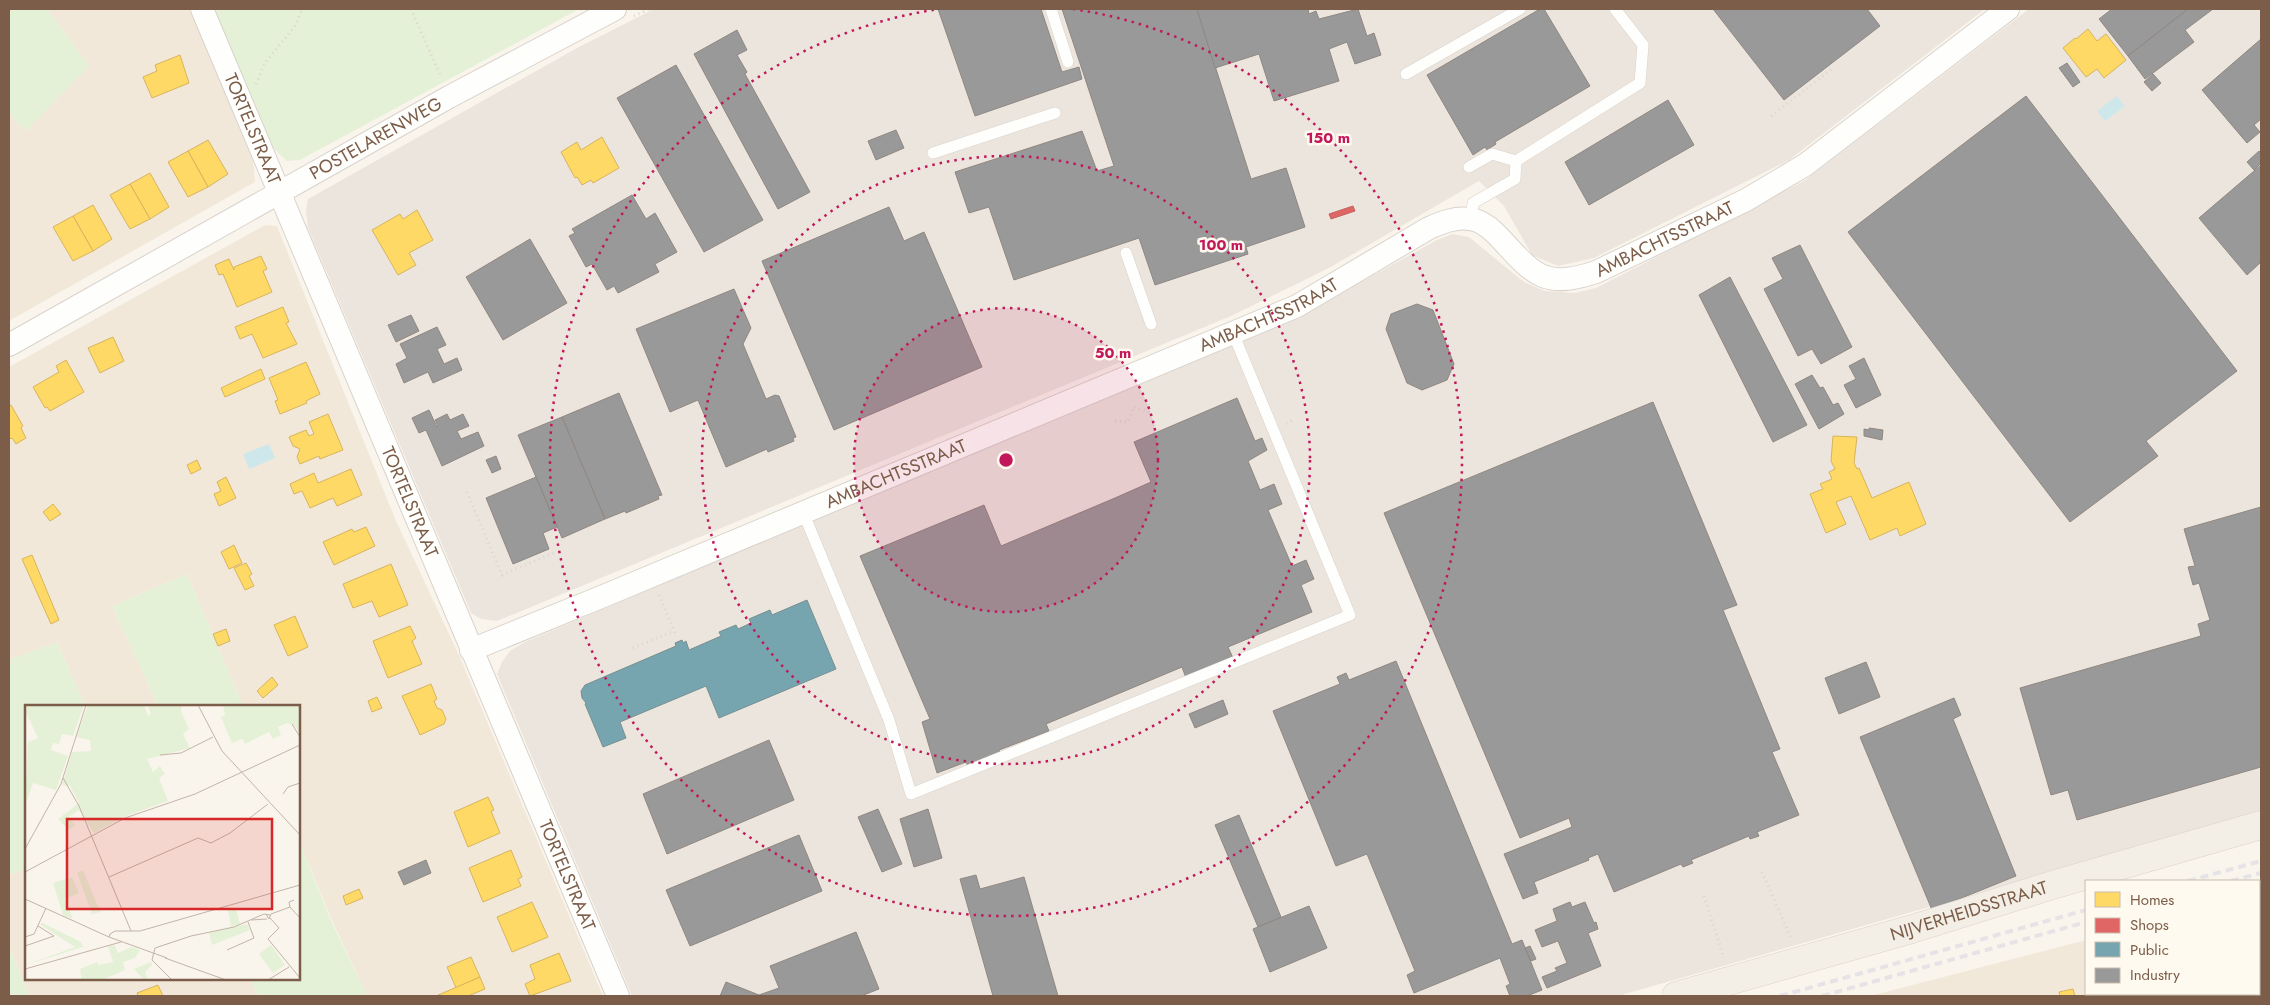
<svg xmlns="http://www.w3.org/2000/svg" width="2270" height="1005" font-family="Jost,sans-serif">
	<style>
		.residential { fill: #f2e8da }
		.industrial { fill: #ece5dd }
		.green { fill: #e5f1d6 }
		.water { fill: #cde7eb }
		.homes { fill: #ffd966; stroke: #d7b45d }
		.shops { fill: #e06666; stroke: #c2635d }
		.public { fill: #76a5af; stroke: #788f90 }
		.industry { fill: #999; stroke: #908781 }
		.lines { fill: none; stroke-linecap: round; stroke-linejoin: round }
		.lane-casing { stroke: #d9d2cb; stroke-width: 12 }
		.street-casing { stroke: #d9d2cb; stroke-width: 24 }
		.primary-casing { stroke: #dad1ca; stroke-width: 29 }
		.path { stroke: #dcd4ce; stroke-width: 3; stroke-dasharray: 1 4; stroke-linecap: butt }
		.lane { stroke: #fefefc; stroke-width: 11 }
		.street { stroke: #fefefc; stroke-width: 22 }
		.primary { stroke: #f3efe6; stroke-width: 28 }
		.rail { stroke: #e6e3e6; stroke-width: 4; stroke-dasharray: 8 5; stroke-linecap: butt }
		.ring { fill: none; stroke: #c2185b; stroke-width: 2.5; stroke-dasharray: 2.5 5 }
		.labels { text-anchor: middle; stroke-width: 5; stroke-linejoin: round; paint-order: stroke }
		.street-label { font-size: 18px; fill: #7b5d49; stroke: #fffaf0 }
		.inset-road { fill: none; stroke: #c3b3a6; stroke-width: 1 }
		.view { fill: #d62828; fill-opacity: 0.15; stroke: #d62828; stroke-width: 2.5 }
		.inset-edge { fill: none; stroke: #7b5d49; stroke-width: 2.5 }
		.centre { fill: #c2185b; stroke: #fffaf0; stroke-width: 2.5 }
		.ring-label { font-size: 15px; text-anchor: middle; font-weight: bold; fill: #c2185b; stroke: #fffaf0; stroke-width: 5; stroke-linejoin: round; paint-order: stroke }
	</style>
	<rect width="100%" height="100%" fill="#f9f5ed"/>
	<!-- residential -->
	<g class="residential">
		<polygon points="47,9 189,9 253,158 255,182 9,321 9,113 26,131 89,66"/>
		<polygon points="265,225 277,226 396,521 459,655 603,996 367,996 331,918 299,841 299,706 243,706 187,574 112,606 158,706 85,706 57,642 9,660 9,367"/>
		<polygon points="26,868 26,979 251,979 258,996 29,996 9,946 9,875"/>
		<polygon points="2261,895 2261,996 1870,996 2086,940 2086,994 2259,994 2259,896"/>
	</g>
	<!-- industrial -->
	<g class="industrial">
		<polygon points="654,9 1985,9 1789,160 1594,258 1558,266 1532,255 1504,206 1479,181 1329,268 1231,316 512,615 497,621 481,619 471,613 308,228 306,211 308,199 577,48"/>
		<polygon points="2029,9 2261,9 2261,812 1618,996 632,996 497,674 502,662 510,651 525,642 1301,315 1437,240 1452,234 1469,237 1524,282 1545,291 1575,293 1596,288 1804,181"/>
	</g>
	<!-- green -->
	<g class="green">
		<polygon points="9,9 47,9 89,66 26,131 9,113"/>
		<polygon points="213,9 579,9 300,160 287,161 272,147"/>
		<polygon points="187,574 243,706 158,706 112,606"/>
		<polygon points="57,642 85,706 26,706 26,868 9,875 9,660"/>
		<polygon points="299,841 330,918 367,996 258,996 251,979 299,979"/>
		<polygon points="9,946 29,996 9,996"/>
	</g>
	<!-- water -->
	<g class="water">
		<polygon points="2117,96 2125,106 2105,121 2097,111"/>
		<polygon points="269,444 275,458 249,469 243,454"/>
	</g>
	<!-- homes -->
	<g class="homes">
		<polygon points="2088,29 2097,41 2106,34 2126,60 2104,78 2097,69 2086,77 2063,48 2075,38 2076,39"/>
		<polygon points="180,55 189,83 152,98 143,77 157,71 155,65"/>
		<polygon points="602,137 619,168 593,183 591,180 582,185 577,177 575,178 561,152 577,142 581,150"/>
		<polygon points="208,140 228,174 208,187 188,151"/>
		<polygon points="188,151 208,187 188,197 168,162"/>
		<polygon points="150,173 169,207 150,219 130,184"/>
		<polygon points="130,184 150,219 130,229 110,195"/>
		<polygon points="93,205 112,239 93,251 73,216"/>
		<polygon points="417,210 433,240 409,253 416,265 398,275 372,230 400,214 403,219"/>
		<polygon points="73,216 93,251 73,261 53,227"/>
		<polygon points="261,256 267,269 263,271 272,292 237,307 223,274 219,275 215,265 229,259 234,270 234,267"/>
		<polygon points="283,307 289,322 286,323 297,344 263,358 252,334 240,339 235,327"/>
		<polygon points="113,337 124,361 100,373 88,348"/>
		<polygon points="66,360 84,392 50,411 47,407 45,408 33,387 59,372 56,366"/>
		<polygon points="306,362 320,394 306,401 307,403 280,414 275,401 278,400 269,378"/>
		<polygon points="261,369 265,379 225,397 221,388"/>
		<polygon points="11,405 23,426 21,428 26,438 16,444 12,438 9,439 9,406"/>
		<polygon points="328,414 343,450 320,459 319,456 300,464 297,457 300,449 293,446 289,437 306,430 309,436 314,434 309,422"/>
		<polygon points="1833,436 1857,437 1854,463 1857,469 1859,468 1872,498 1909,482 1926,524 1900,536 1897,528 1870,540 1851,496 1836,502 1846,524 1826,533 1810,494 1823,489 1820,484 1832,479 1829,472 1835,469 1831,461"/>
		<polygon points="197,460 201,469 191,474 187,465"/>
		<polygon points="351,469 362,495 337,506 333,498 310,508 302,491 294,494 290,484 314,473 318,483"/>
		<polygon points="226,477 236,498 219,506 214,494 221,491 217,482"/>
		<polygon points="53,504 61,514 50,521 43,512"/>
		<polygon points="366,527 375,546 334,565 323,542 352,529 354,532"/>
		<polygon points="234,545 242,563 229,569 221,552"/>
		<polygon points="32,555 59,620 51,624 22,559"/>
		<polygon points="246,563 252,574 249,576 254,586 245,590 234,568"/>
		<polygon points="391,564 408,605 379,617 372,601 353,608 343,584"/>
		<polygon points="295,616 308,647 288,656 274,625"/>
		<polygon points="410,626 416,638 412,641 422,664 388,678 373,641"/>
		<polygon points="226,629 230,641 218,646 213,634"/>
		<polygon points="272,677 278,685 263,698 257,691"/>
		<polygon points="431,684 437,699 434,701 437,708 442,710 446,719 444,724 420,735 402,696"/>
		<polygon points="377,697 382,708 372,712 368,701"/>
		<polygon points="488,797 494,810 491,811 500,833 468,847 454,812"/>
		<polygon points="511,850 522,877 518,879 521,886 483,902 469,868"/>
		<polygon points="359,889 363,898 346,905 343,896"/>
		<polygon points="532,902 548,937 512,952 497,917"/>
		<polygon points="559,953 571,981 530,996 525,984 535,979 530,965"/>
		<polygon points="471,957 480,977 456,988 447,967"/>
		<polygon points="480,977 485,989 468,996 436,996"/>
		<polygon points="158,985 163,996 138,996 137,993"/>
		<polygon points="2073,989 2075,996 2060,996 2059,992"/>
	</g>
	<!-- shops -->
	<polygon class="shops" points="1353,206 1355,211 1331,219 1329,214"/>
	<!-- public -->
	<polygon class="public" points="807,600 836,669 719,718 706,686 620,722 626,738 603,747 585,704 586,703 582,698 581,691 585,685 676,646 675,643 682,640 683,643 686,641 689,650 721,636 719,632 736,625 738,629 751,623 749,619 770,610 772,615"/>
	<!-- industry -->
	<g class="industry">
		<polygon points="938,9 1041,9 1062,72 1079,67 1082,79 975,116"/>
		<polygon points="1062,9 1197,9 1251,179 1286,168 1305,227 1246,247 1248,254 1155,285 1139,238 1014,280 989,207 969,213 955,172 1082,131 1097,171 1114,166"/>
		<polygon points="1197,9 1308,9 1309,14 1316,11 1319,19 1358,9 1367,36 1374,33 1381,55 1355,64 1347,42 1329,49 1339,81 1274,101 1259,54 1215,68"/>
		<polygon points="1540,9 1544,9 1590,86 1495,142 1496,144 1487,150 1485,147 1473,155 1427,75"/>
		<polygon points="1713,9 1867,9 1880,26 1784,100"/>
		<polygon points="2112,9 2188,9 2128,56 2099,19"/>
		<polygon points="2188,9 2213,9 2185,30 2194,42 2145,79 2128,56"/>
		<polygon points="737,30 747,50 737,55 747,72 745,74 810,192 778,209 694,54"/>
		<polygon points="2261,39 2261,119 2254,125 2260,132 2247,143 2202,90"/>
		<polygon points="2067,63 2080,82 2073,87 2059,68"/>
		<polygon points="676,65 763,220 704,252 617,98"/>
		<polygon points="2153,74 2161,83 2152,91 2144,82"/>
		<polygon points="2026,96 2237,371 2146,441 2158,456 2070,522 1848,232"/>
		<polygon points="1668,100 1694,145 1589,205 1565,162"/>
		<polygon points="896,130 904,148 876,160 868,141"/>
		<polygon points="2259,151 2261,154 2261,163 2254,170 2247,162"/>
		<polygon points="2261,165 2261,262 2247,275 2199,218"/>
		<polygon points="632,195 646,219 655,213 677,252 655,264 659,272 618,293 614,286 607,290 592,264 586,267 569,236 575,233 572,229"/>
		<polygon points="889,207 904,241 924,232 982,367 834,430 762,261"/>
		<polygon points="530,239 567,303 503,340 466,277"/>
		<polygon points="1800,245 1852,347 1821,364 1812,349 1798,356 1764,289 1783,279 1772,258"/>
		<polygon points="1730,277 1807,425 1773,442 1699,295"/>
		<polygon points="734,289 751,328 743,344 766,399 775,395 779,396 796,437 793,438 794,441 768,452 767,449 726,467 698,400 670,412 636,329"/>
		<polygon points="1417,304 1433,310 1454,364 1447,380 1422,390 1407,383 1386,329 1391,314"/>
		<polygon points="411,315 419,331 396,342 388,325"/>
		<polygon points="437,327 446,345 437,349 444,364 457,358 462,370 433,383 428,372 404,383 396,364 407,358 400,344"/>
		<polygon points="1864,358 1881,395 1856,408 1844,385 1856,379 1849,366"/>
		<polygon points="1812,375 1820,388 1823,387 1833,405 1838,403 1844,414 1819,429 1795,384"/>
		<polygon points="619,393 662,495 658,496 659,499 626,513 625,511 605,519 562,417"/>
		<polygon points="1237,398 1255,441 1262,438 1267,450 1248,461 1260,490 1274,484 1282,504 1268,510 1292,566 1306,560 1314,579 1301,585 1312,612 1228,647 1233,658 1186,678 1182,667 1046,724 1049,731 999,750 1000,753 968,766 966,762 937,773 922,722 930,719 860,556 984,505 1001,546 1115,498 1151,482 1134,442"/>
		<polygon points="1653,402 1737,605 1723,610 1780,749 1772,752 1799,815 1757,832 1759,836 1750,839 1749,836 1691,860 1693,863 1683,867 1681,864 1614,892 1598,854 1588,858 1589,860 1534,882 1538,893 1523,899 1504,854 1572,827 1569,818 1520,838 1384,513"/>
		<polygon points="429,410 437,427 438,426 435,420 447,414 450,420 463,414 469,426 457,431 461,439 478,432 484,446 442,466 426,430 419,433 412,418"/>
		<polygon points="562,417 605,519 562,538 518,435"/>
		<polygon points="1869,428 1883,430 1882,440 1864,436 1864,429 1869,430"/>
		<polygon points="496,456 501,469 492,473 486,460"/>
		<polygon points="536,477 557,527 543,533 549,549 513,564 486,498"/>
		<polygon points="2261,507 2261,767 2077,820 2068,790 2051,795 2020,688 2201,636 2198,624 2210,620 2199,583 2193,585 2188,567 2195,566 2184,529"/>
		<polygon points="1396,661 1512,944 1522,940 1542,990 1527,996 1510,996 1506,986 1510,984 1500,958 1414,993 1407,975 1415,971 1367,854 1336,866 1273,711 1340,684 1337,677 1346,673 1349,680"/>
		<polygon points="1866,662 1880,697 1839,714 1825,678"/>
		<polygon points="1954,698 1961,715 1953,719 2016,876 1932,910 1860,737"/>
		<polygon points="1223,700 1228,714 1195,728 1189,714"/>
		<polygon points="769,740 794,800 667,854 643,794"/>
		<polygon points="878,809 902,864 882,872 858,817"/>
		<polygon points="928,809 942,858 914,867 900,819"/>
		<polygon points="1239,815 1281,917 1258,927 1215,825"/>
		<polygon points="799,835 822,891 690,946 666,890"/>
		<polygon points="426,860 431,873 404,885 398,872"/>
		<polygon points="976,875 980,889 1024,877 1058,996 993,996 960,879"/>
		<polygon points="1570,902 1572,907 1585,902 1594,923 1596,922 1598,929 1588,933 1601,966 1547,988 1542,977 1557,971 1555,968 1567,963 1558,941 1542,947 1535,930 1557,921 1553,909"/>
		<polygon points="1309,906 1327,948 1270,972 1253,929"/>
		<polygon points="856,932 879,989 861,996 720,996 726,982 759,995 779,988 770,966"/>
		<polygon points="1530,946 1536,959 1531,961 1525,948"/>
	</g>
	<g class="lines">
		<defs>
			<g id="lane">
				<polyline points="1051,9 1068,62"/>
				<polyline points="1406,74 1520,9"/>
				<polyline points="933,153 1055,113"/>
				<polyline points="1469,167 1492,154 1516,161 1640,83 1643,45 1615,9"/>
				<polyline points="1471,219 1473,203 1515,179 1516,161"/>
				<polyline points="1126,253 1151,324"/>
				<polyline points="803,512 889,720 911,794 1350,615 1233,333"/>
			</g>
			<g id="street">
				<path id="s1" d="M202 9 618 996"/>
				<path id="s2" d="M9 345 449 97 615 9"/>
				<path id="s3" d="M471 650 606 595 1297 306 1429 228C1443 222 1455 217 1470 219 1480 220 1489 227 1496 234 1532 271 1540 291 1596 272L1746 200 1805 165 2008 9"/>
			</g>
			<g id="primary">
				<path id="s4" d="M1676 996 1912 929 2056 884 2261 825"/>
			</g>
		</defs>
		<!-- lane casing -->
		<use href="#lane" class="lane-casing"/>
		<!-- street casing -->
		<use href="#street" class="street-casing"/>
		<!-- primary casing -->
		<use href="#primary" class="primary-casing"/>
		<!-- path -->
		<g class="path">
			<polyline points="411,9 441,77"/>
			<polyline points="634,16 649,9"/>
			<polyline points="256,84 265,63 295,26 302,9"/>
			<polyline points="1771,116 1833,68"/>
			<polyline points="1148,404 1150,411"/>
			<polyline points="1115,421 1128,422 1133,407 1150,412 1156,431"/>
			<polyline points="1286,423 1293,420"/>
			<polyline points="467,492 502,575 556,552"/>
			<polyline points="659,595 676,635"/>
			<polyline points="633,648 674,631"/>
			<polyline points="1762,872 1792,940"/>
			<polyline points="1704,896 1724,958"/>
		</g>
		<!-- lane -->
		<use href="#lane" class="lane"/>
		<!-- street -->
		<use href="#street" class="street"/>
		<!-- primary -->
		<use href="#primary" class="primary"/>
		<!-- rail -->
		<g class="rail">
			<polyline points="2188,881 2261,861"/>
			<polyline points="2231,881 2261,873"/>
			<polyline points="1780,996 2086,910"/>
			<polyline points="1822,996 2086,922"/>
		</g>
	</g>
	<!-- distance rings -->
	<circle cx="1006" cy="460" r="152" fill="#c2185b" fill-opacity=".12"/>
	<g class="ring">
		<circle cx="1006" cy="460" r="152"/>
		<circle cx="1006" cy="460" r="304"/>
		<path d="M1073 9A456 456 0 1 1 939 9"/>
	</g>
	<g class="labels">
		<!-- street labels -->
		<g class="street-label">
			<text dy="6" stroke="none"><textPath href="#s1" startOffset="130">TORTELSTRAAT</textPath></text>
			<text dy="6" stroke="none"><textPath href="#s2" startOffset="421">POSTELARENWEG</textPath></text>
			<text dy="6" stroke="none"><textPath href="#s3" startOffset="1315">AMBACHTSSTRAAT</textPath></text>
			<text dy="6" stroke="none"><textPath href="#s3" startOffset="865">AMBACHTSSTRAAT</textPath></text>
			<text dy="6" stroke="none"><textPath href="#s3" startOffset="460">AMBACHTSSTRAAT</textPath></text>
			<text dy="6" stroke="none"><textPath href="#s1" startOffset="535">TORTELSTRAAT</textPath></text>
			<text dy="6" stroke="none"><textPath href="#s1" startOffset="940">TORTELSTRAAT</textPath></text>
			<text dy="6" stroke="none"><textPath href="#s4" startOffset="305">NIJVERHEIDSSTRAAT</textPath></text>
		</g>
	</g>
	<!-- overview -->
	<g transform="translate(25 705)">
		<rect width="275" height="275" fill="#f9f5ed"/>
		<path d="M2 0H59L48 31 37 29 34 39 28 38 26 45 43 51 31 85 8 78 0 101 3 37 13 33 1 8ZM63 0H119L123 11 126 9 123 0H157L156 6 164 24 158 29 165 43 122 54 128 67 135 61 140 69 134 73 143 96 99 112 69 128 54 105 44 112 50 120 44 125 33 114 54 98 45 81 37 80 47 47 66 46 65 35 51 32ZM198 0H275V30L270 21 262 18 253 22 256 30 248 34 244 27 220 39 217 34 207 38 196 12 200 10ZM58 165 71 197 76 207 67 209 52 168ZM47 172 54 188 40 194 48 214 38 210 28 178ZM211 204 215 219 206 222 203 205ZM16 217 56 237 58 242 0 260 50 242 16 220ZM222 219 225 225 187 240 184 228ZM90 240 93 248 107 242 115 245 110 253 98 257 100 265 77 275H57L55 264 72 257 73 260 88 257 83 241ZM246 240 260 260 248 268 234 249ZM126 257 128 259 120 267 123 275H119L109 264Z" fill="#e5f1d6"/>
		<path class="inset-road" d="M173 0 197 46 275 130M267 19 275 32M135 50 156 48 188 32M38 73 54 101 106 226M258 89 263 82 275 78M0 144 36 79 61 0M0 167 100 113 170 89 275 40M84 172 173 133 186 138 205 128 243 99M0 194 84 232M269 195 264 197 265 202 275 213M241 209 244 214 246 209 265 202M245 213 254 223 243 234 275 273M226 215 242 214M0 232 9 229 21 203M0 241 29 231 13 221M202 245 229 233 223 217M140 253 201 275M142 253 84 232 85 229 90 226H115L275 180M0 264 96 237M147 275 127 255 130 243 166 231 209 222 239 209 245 210M243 275 264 262"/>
		<path class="view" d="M42 114H247V204H42Z"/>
		<rect width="275" height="275" class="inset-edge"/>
	</g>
	<circle cx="1006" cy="460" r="8" class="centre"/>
	<g class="ring-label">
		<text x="1328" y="143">150 m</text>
		<text x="1221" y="250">100 m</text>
		<text x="1113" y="358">50 m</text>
	</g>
	<!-- border -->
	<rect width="2270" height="1005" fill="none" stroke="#7b5d49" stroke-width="20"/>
	<!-- legend -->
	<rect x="2085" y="880" width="175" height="115" fill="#fffaf0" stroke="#cabbad"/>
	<rect x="2095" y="892" width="25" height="15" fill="#ffd966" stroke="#cabbad"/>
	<text x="2130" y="905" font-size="15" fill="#7b5d49">Homes</text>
	<rect x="2095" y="918" width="25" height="15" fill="#e06666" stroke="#cabbad"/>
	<text x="2130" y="930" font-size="15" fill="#7b5d49">Shops</text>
	<rect x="2095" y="942" width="25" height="15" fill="#76a5af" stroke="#cabbad"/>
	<text x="2130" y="955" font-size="15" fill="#7b5d49">Public</text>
	<rect x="2095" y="968" width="25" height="15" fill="#999999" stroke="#cabbad"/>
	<text x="2130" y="980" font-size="15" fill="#7b5d49">Industry</text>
</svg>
